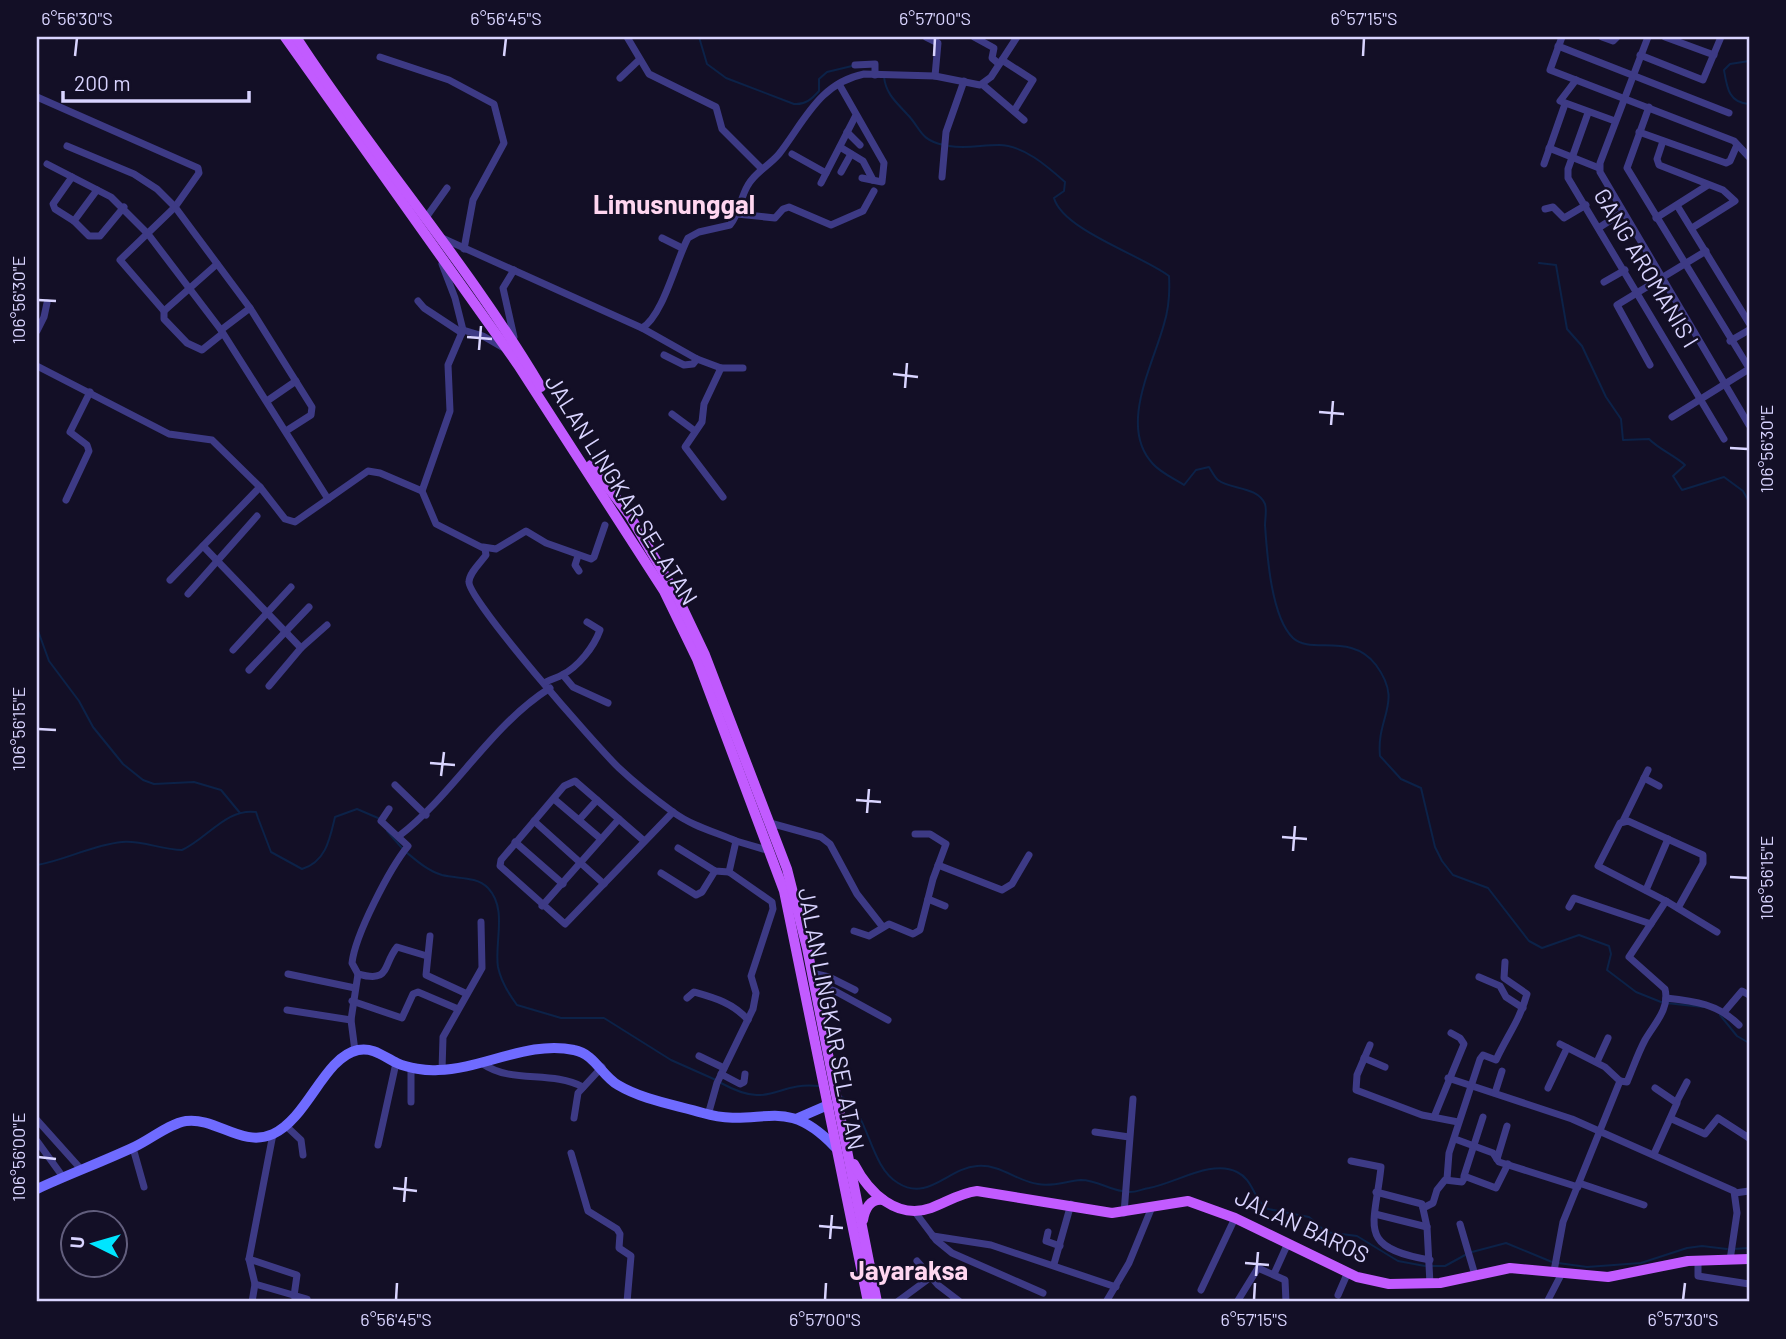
<svg xmlns="http://www.w3.org/2000/svg" width="1786" height="1339" font-family="Barlow,sans-serif">
	<style>
		.lines { fill: none; stroke-linecap: round; stroke-linejoin: round }
		.stream { stroke: #0c2248; stroke-width: 2 }
		.minor { stroke: #3d3a85; stroke-width: 7 }
		.secondary { stroke: #6f6bff; stroke-width: 10 }
		.primary { stroke: #c25bff; stroke-width: 10 }
		.ticks { fill: none; stroke: #d9d4ff; stroke-width: 2.5 }
		.labels { text-anchor: middle; stroke-width: 5; stroke-linejoin: round; paint-order: stroke }
		.street-label { font-size: 23px; fill: #d9d4ff; stroke: #130f26 }
		.quarter-label { font-size: 26px; font-weight: bold; fill: #ffd6f0; stroke: #130f26 }
		.neatline { fill: none; stroke: #d9d4ff; stroke-width: 2.5 }
		.ticks-label { font-size: 18px; text-anchor: middle; fill: #d9d4ff }
	</style>
	<rect width="100%" height="100%" fill="#130f26"/>
	<g class="lines">
		<!-- stream -->
		<g class="stream">
			<path d="M699 37 707 64 726 78 794 104C805 105 812 99 819 91V79L827 72 852 66"/>
			<path d="M1749 61 1730 64 1724 70C1727 88 1729 103 1749 104"/>
			<path d="M884 77C886 94 896 102 907 114 921 128 919 140 944 145"/>
			<path d="M949 146C967 149 981 145 999 145 1023 145 1047 166 1065 182L1064 191 1054 198C1063 230 1141 255 1169 276 1170 293 1169 308 1164 324 1153 365 1118 427 1153 464 1161 473 1175 479 1184 485L1196 470 1209 467C1211 470 1215 478 1218 480 1231 490 1257 486 1265 504 1267 510 1265 519 1265 525 1267 554 1271 617 1293 638 1311 655 1351 632 1376 665 1404 703 1376 716 1380 756L1401 779 1421 788 1435 847 1442 861 1453 875 1488 888 1529 941 1542 948 1579 935 1609 946 1611 954 1607 970 1636 992 1661 1002"/>
			<path d="M1539 263 1556 265 1567 329 1582 346 1606 397 1621 419 1623 440 1649 439C1660 450 1674 455 1685 465L1673 476 1682 490 1724 477 1743 491 1749 502"/>
			<polyline points="37,628 49,661 79,701 93,727 123,764 143,780 154,784 194,782 221,790 240,813"/>
			<polyline points="387,831 402,848"/>
			<path d="M406 852C417 861 428 871 442 875 458 879 476 876 488 888 508 909 494 943 498 967 501 982 508 993 517 1005L561 1018H604L671 1060 716 1080"/>
			<path d="M37 865C66 860 92 845 122 842 142 840 162 850 182 850 207 839 226 808 256 812L258 818 271 852 302 869C326 862 330 838 335 817L357 809 378 818"/>
			<polyline points="1666,1003 1703,1007"/>
			<polyline points="1720,1015 1737,1036 1749,1043"/>
			<path d="M721 1083C772 1111 775 1081 819 1086"/>
			<path d="M840 1096C869 1109 868 1165 898 1183 928 1202 948 1168 977 1166 1001 1164 1016 1181 1038 1184 1053 1187 1066 1181 1081 1180 1096 1180 1108 1189 1122 1191"/>
			<path d="M1128 1192C1136 1193 1141 1189 1149 1188 1176 1183 1212 1159 1237 1172 1254 1180 1253 1200 1268 1209L1309 1217 1326 1232 1357 1236 1398 1261 1425 1266"/>
			<polyline points="1733,1249 1749,1248"/>
			<polyline points="1472,1252 1506,1243 1552,1262"/>
			<polyline points="1558,1263 1587,1267 1641,1263 1687,1248 1702,1246 1727,1249"/>
			<polyline points="1430,1266 1445,1266 1467,1254"/>
		</g>
		<!-- minor -->
		<g class="minor">
			<polyline points="627,37 649,74 716,107 722,129 762,169"/>
			<polyline points="926,37 938,43 935,76"/>
			<polyline points="974,37 994,48 992,58 999,64"/>
			<polyline points="1562,37 1550,70 1734,141 1749,157"/>
			<polyline points="1602,37 1613,41 1617,37"/>
			<polyline points="1648,37 1600,163 1600,172 1749,425"/>
			<polyline points="1665,37 1714,55"/>
			<polyline points="1558,46 1729,113"/>
			<polyline points="1640,55 1703,80 1721,37"/>
			<polyline points="380,57 449,80 494,104 504,143 473,200 464,249"/>
			<polyline points="1002,60 1033,80 1014,111"/>
			<polyline points="855,65 875,64 875,75"/>
			<polyline points="620,78 639,60"/>
			<polyline points="1576,80 1560,101 1615,121"/>
			<polyline points="839,84 884,163 882,182 862,178"/>
			<polyline points="983,85 1024,120"/>
			<polyline points="37,97 198,168 199,173 175,207 120,260 164,311 164,319 187,343 202,350 222,334"/>
			<polyline points="1649,107 1627,168 1749,368"/>
			<polyline points="1588,113 1568,169 1568,178 1724,439"/>
			<polyline points="847,132 860,145"/>
			<polyline points="1639,132 1726,163 1730,161 1737,145"/>
			<polyline points="1663,141 1657,159 1659,165 1723,190 1735,201 1692,228"/>
			<polyline points="67,146 134,174 157,189 175,207 250,308 312,407 311,415 286,431"/>
			<polyline points="840,147 863,161 873,180"/>
			<polyline points="1549,148 1599,168"/>
			<polyline points="792,154 826,173"/>
			<polyline points="47,164 111,197 148,234 221,330 328,499"/>
			<polyline points="1544,164 1565,104"/>
			<polyline points="841,172 851,154"/>
			<polyline points="72,177 53,204 55,209 74,221"/>
			<polyline points="942,177 946,132 964,81"/>
			<polyline points="821,183 855,117"/>
			<polyline points="97,190 74,221 89,236 100,236 124,207"/>
			<polyline points="1678,207 1749,323"/>
			<polyline points="1545,209 1553,207 1564,218 1586,205"/>
			<polyline points="737,214 775,218 783,209 789,207 831,225 863,211 874,191"/>
			<polyline points="1656,218 1708,185"/>
			<polyline points="425,219 447,188"/>
			<polyline points="1600,227 1623,212"/>
			<path d="M442 238 642 328C663 316 676 260 688 238L699 232 730 225C740 213 740 198 748 185 755 172 769 166 779 154 804 122 819 83 864 74L935 76 980 85 991 77 1017 37"/>
			<polyline points="662,238 682,248"/>
			<polyline points="442,264 455,298 463,330"/>
			<polyline points="1604,282 1625,270"/>
			<polyline points="418,301 424,308 462,333"/>
			<polyline points="164,311 217,264"/>
			<polyline points="642,328 697,359 721,368 704,404 702,422 685,447 723,497"/>
			<polyline points="221,330 250,308"/>
			<polyline points="463,330 483,336 502,347"/>
			<polyline points="37,331 44,317 47,303"/>
			<polyline points="514,337 503,288 514,270"/>
			<polyline points="1730,341 1749,330"/>
			<polyline points="664,355 684,365 693,364 697,359"/>
			<polyline points="1650,365 1617,305 1706,251"/>
			<polyline points="37,366 169,434 212,440 260,487 285,519 295,522 368,471 380,473 422,491 450,411 448,365 463,330"/>
			<polyline points="721,368 743,368"/>
			<polyline points="267,401 296,381"/>
			<polyline points="672,414 695,431"/>
			<polyline points="1672,417 1749,369"/>
			<path d="M422 491 436 524 485 549 486 555C481 562 469 573 469 582 468 600 598 748 619 768 636 784 655 799 673 812 692 826 715 832 736 841L729 872 772 902 773 909 751 976 756 993 753 1009 717 1083 708 1115"/>
			<polyline points="66,500 89,451 87,445 70,432 90,392"/>
			<polyline points="203,546 301,648 269,686"/>
			<polyline points="483,547 496,549 526,531 546,543 591,559 594,557 605,525"/>
			<polyline points="578,556 575,565 579,571"/>
			<polyline points="170,580 260,487"/>
			<polyline points="188,594 257,516"/>
			<polyline points="301,648 327,625"/>
			<polyline points="233,650 291,587"/>
			<polyline points="249,670 309,607"/>
			<polyline points="563,675 573,687 608,703"/>
			<path d="M546 682C551 679 557 678 562 675 578 667 594 647 600 630L587 622"/>
			<polyline points="1644,778 1659,786"/>
			<polyline points="395,785 426,815"/>
			<polyline points="554,799 601,839"/>
			<path d="M389 809 381 821 408 846C390 868 355 935 352 963L358 974C391 983 382 966 397 947L427 956"/>
			<polyline points="579,820 597,800"/>
			<polyline points="534,821 604,884"/>
			<polyline points="1623,821 1648,770"/>
			<polyline points="770,823 821,837 830,844 857,894 882,926"/>
			<path d="M399 836C455 793 490 726 550 688"/>
			<polyline points="643,840 575,781 564,786 501,860 500,866 565,924 673,812"/>
			<polyline points="736,841 770,851"/>
			<polyline points="515,842 563,884"/>
			<polyline points="678,848 715,871 729,872"/>
			<polyline points="938,865 1002,890 1012,884 1029,855"/>
			<polyline points="661,873 696,895 702,892 715,871"/>
			<polyline points="1646,890 1668,839"/>
			<polyline points="928,899 945,906"/>
			<polyline points="1666,901 1717,932"/>
			<polyline points="542,906 619,819"/>
			<polyline points="1569,907 1574,898 1577,899 1651,924"/>
			<polyline points="854,931 869,936 889,924 913,934 920,930 933,879 946,844 930,834 915,834"/>
			<polyline points="430,936 426,975 465,993"/>
			<polyline points="812,973 829,977 855,990"/>
			<polyline points="288,974 355,988"/>
			<polyline points="1479,977 1500,986 1506,997 1523,1008"/>
			<polyline points="815,984 835,991 888,1020"/>
			<path d="M687 998 694 992C715 998 733 1003 748 1020"/>
			<path d="M1666 998C1695 1001 1718 1004 1739 1025"/>
			<polyline points="352,1001 402,1018 413,994 418,992 458,1009"/>
			<polyline points="287,1010 351,1020"/>
			<polyline points="1725,1011 1742,991 1749,995"/>
			<polyline points="1560,1044 1605,1067 1620,1081"/>
			<polyline points="1370,1045 1357,1075 1356,1090 1422,1115 1458,1122"/>
			<polyline points="355,1051 351,1020 358,974"/>
			<polyline points="699,1056 724,1068"/>
			<polyline points="1364,1058 1385,1067"/>
			<polyline points="1597,1062 1608,1038"/>
			<path d="M483 1064C512 1084 551 1070 583 1087"/>
			<polyline points="442,1070 443,1037 482,968 481,922"/>
			<polyline points="721,1074 740,1084 744,1082 745,1074"/>
			<polyline points="1448,1078 1572,1119 1734,1191 1737,1213 1730,1260"/>
			<path d="M1620 1081 1627 1082C1633 1068 1638 1053 1645 1040 1654 1024 1670 1009 1665 989L1629 957 1666 901 1598 866 1620 823 1628 821 1703 855V863L1678 908"/>
			<polyline points="1548,1088 1567,1048"/>
			<polyline points="1495,1093 1502,1071"/>
			<polyline points="1677,1101 1687,1082"/>
			<polyline points="411,1102 411,1067"/>
			<polyline points="1434,1117 1464,1044 1460,1038 1451,1033"/>
			<polyline points="1483,1117 1464,1176 1496,1188 1508,1164"/>
			<polyline points="574,1118 578,1093 602,1067"/>
			<polyline points="1672,1119 1705,1134 1718,1118 1749,1138"/>
			<polyline points="37,1120 80,1168"/>
			<polyline points="285,1125 301,1140 303,1155"/>
			<polyline points="1095,1132 1129,1137"/>
			<polyline points="1455,1139 1493,1153 1499,1162 1578,1187"/>
			<polyline points="37,1141 63,1177"/>
			<polyline points="378,1145 396,1063"/>
			<polyline points="133,1148 144,1187"/>
			<polyline points="571,1153 588,1211 617,1229 620,1234 619,1248 631,1256 627,1302"/>
			<polyline points="1654,1154 1677,1103 1655,1088"/>
			<polyline points="1497,1159 1507,1126"/>
			<path d="M1351 1161 1381 1167C1375 1226 1355 1247 1430 1260"/>
			<path d="M1447 1179 1449 1153 1480 1059 1483 1055 1496 1060C1508 1034 1519 1022 1527 994L1504 978 1505 962"/>
			<polyline points="1579,1183 1644,1205"/>
			<polyline points="1376,1192 1422,1204 1427,1227 1430,1284"/>
			<polyline points="1735,1193 1749,1191"/>
			<polyline points="1423,1208 1433,1203 1437,1190 1445,1180 1462,1182 1465,1177"/>
			<polyline points="915,1212 936,1240 952,1253 1043,1293"/>
			<polyline points="1124,1213 1133,1099"/>
			<polyline points="1375,1214 1427,1227"/>
			<polyline points="1460,1224 1475,1275"/>
			<polyline points="1048,1232 1046,1241 1060,1246"/>
			<polyline points="933,1236 991,1245 1116,1287"/>
			<polyline points="249,1259 297,1275 294,1296"/>
			<polyline points="917,1261 938,1285 959,1301"/>
			<polyline points="1698,1261 1698,1276 1749,1284"/>
			<polyline points="1054,1264 1071,1204"/>
			<polyline points="1554,1271 1563,1222 1620,1081"/>
			<polyline points="1274,1274 1288,1243"/>
			<polyline points="255,1284 307,1299"/>
			<polyline points="1201,1290 1235,1218"/>
			<polyline points="1338,1295 1348,1272"/>
			<polyline points="252,1302 255,1284 249,1259 273,1134"/>
			<polyline points="897,1302 931,1277"/>
			<polyline points="1106,1302 1129,1263 1152,1207"/>
			<polyline points="1237,1302 1258,1268 1285,1280 1286,1302"/>
			<polyline points="1547,1302 1562,1273"/>
		</g>
		<!-- secondary -->
		<g class="secondary">
			<polyline points="798,1118 828,1105"/>
			<path d="M37 1189C69 1174 102 1162 134 1147 150 1140 168 1124 186 1121 216 1117 242 1148 273 1134 308 1118 324 1057 358 1050 374 1047 384 1057 397 1063 408 1068 426 1071 438 1070 483 1069 529 1040 574 1050 595 1054 601 1075 618 1085 643 1100 676 1105 703 1113 761 1130 783 1092 835 1147"/>
		</g>
		<!-- primary -->
		<g class="primary">
			<polyline points="285,37 518,365 664,591 697,659 784,891 868,1302"/>
			<path d="M296 37C373 156 468 264 541 387"/>
			<polyline points="591,465 630,516 676,594 705,655 787,869 807,948 877,1302"/>
			<path d="M854 1164C869 1193 897 1220 931 1208 947 1202 960 1193 977 1191L1112 1213 1188 1201 1235 1218 1357 1277 1389 1284 1440 1283 1510 1268 1608 1277 1688 1261 1749 1259"/>
			<path d="M863 1220C865 1209 870 1198 883 1200"/>
		</g>
	</g>
	<!-- ticks -->
	<path class="ticks" d="M75 56 77 38M504 56 506 38M934 56 935 38M1363 56 1364 38M38 300 56 301M467 337 492 339M479 350 481 326M893 374 918 377M905 388 907 363M1319 412 1344 414M1331 425 1333 401M1730 448 1748 449M38 729 56 730M430 763 455 765M441 776 444 752M856 800 881 802M867 813 869 789M1282 837 1307 839M1293 851 1295 826M1730 877 1748 878M38 1157 56 1159M393 1188 417 1191M404 1202 406 1177M819 1226 843 1228M830 1239 832 1215M1245 1263 1269 1265M1256 1276 1258 1252M396 1300 397 1283M825 1300 826 1283M1254 1300 1255 1283M1683 1300 1685 1283"/>
	<g class="labels">
		<!-- street labels -->
		<g class="street-label">
			<text transform="translate(1646 268) rotate(59)" y="8">GANG AROMANIS I</text>
			<text transform="translate(621 490) rotate(58)" y="8">JALAN LINGKAR SELATAN</text>
			<text transform="translate(831 1019) rotate(79)" y="8">JALAN LINGKAR SELATAN</text>
			<text transform="translate(1302 1226) rotate(25)" y="8">JALAN BAROS</text>
		</g>
		<!-- quarter labels -->
		<g class="quarter-label">
			<text x="674" y="214">Limusnunggal</text>
			<text x="909" y="1280">Jayaraksa</text>
		</g>
	</g>
	<!-- border -->
	<rect width="1786" height="1339" fill="none" stroke="#130f26" stroke-width="77"/>
	<!-- north arrow -->
	<g transform="translate(94 1244) rotate(275)"><circle r="33" fill="#130f26" stroke="#625e7d" stroke-width="2"/>
	<path d="M0-5L12 26L0 18L-12 26Z" fill="#00e5ff"/>
	<text y="-10" font-size="19" font-weight="bold" text-anchor="middle" fill="#d9d4ff">U</text>
	</g>
	<!-- scale -->
	<path d="M63 91v10h186v-10" fill="none" stroke="#d9d4ff" stroke-width="3.5"/>
	<text x="74" y="91" font-size="21" fill="#d9d4ff" stroke="#130f26" stroke-width="5" paint-order="stroke">200 m</text>
	<rect x="38" y="38" width="1710" height="1262" class="neatline"/>
	<g class="ticks-label">
		<text x="77" y="25">6°56'30"S</text>
		<text x="506" y="25">6°56'45"S</text>
		<text x="935" y="25">6°57'00"S</text>
		<text x="1364" y="25">6°57'15"S</text>
		<text transform="translate(19 300) rotate(-90)" y="6">106°56'30"E</text>
		<text transform="translate(1767 449) rotate(-90)" y="6">106°56'30"E</text>
		<text transform="translate(19 729) rotate(-90)" y="6">106°56'15"E</text>
		<text transform="translate(1767 878) rotate(-90)" y="6">106°56'15"E</text>
		<text transform="translate(19 1157) rotate(-90)" y="6">106°56'00"E</text>
		<text x="396" y="1326">6°56'45"S</text>
		<text x="825" y="1326">6°57'00"S</text>
		<text x="1254" y="1326">6°57'15"S</text>
		<text x="1683" y="1326">6°57'30"S</text>
	</g>
</svg>
